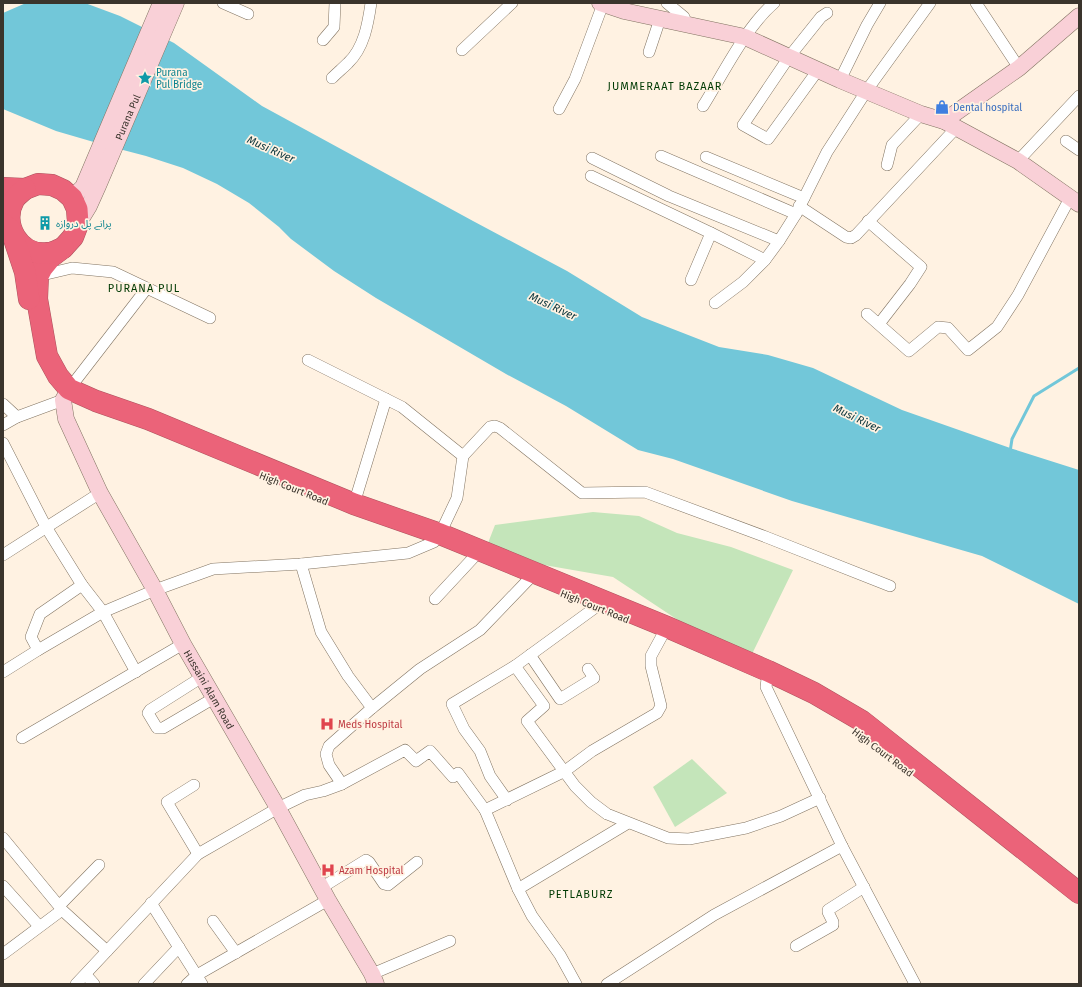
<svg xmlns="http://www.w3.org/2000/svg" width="1082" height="987" font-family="'Fira Sans','Noto Sans Arabic',sans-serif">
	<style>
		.green { fill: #c4e5ba }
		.water { fill: #72c7d9 }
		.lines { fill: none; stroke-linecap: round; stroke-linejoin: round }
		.stream { stroke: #72c7d9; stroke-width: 3 }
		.street-casing { stroke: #827462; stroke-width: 12 }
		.secondary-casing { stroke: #827462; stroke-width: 17 }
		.highway-casing { stroke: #ad535e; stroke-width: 22 }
		.street { stroke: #fff; stroke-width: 11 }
		.secondary { stroke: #f9d0d7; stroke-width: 16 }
		.highway { stroke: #eb6379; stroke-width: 21 }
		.labels { text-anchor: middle; stroke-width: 3.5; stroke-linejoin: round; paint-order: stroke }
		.culture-label { font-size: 10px; fill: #0d838f; stroke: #fff2e2; text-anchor: start }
		.shop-label { font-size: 10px; fill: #366cbe; stroke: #fff2e2; text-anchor: start }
		.street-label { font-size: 10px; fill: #3a342c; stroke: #fff2e2 }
		.health-label { font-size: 10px; fill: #be3a42; stroke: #fff2e2; text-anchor: start }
		.neighbourhood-label { font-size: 11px; letter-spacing: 1px; fill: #003a03; stroke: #fff2e2 }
		.water-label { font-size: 11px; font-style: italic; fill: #0c363d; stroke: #fff2e2 }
	</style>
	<rect width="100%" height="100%" fill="#fff2e2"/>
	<!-- green -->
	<g class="green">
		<polygon points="593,512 639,516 677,533 731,547 793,570 752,654 690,628 613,577 544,565 488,543 495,525"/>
		<polygon points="692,759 727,793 675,827 653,787"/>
	</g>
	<!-- water -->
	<polygon class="water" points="26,3 85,3 120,16 174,43 262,106 473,221 567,271 642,317 719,347 768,355 813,368 902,410 1013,449 1079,470 1079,604 982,556 792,501 673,459 638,450 566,406 506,374 376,298 334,271 291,239 279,227 249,203 217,184 183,168 146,156 104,145 56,131 3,109 3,13"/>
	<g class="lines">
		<!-- stream -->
		<polyline class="stream" points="1010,452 1012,439 1034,396 1079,368"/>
		<defs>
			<g id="street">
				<polyline points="223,3 248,14"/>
				<polyline points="667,3 684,17 687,25"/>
				<polyline points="976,3 1019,68"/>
				<polyline points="323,40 334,27 335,3"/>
				<polyline points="462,50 512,3"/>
				<polyline points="649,52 660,19"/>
				<polyline points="818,70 768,139 743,125 789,57 821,17 827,13"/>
				<path d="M332 78C337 73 343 68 348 63 364 48 368 24 371 3"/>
				<polyline points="840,80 867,25 880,3"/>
				<path d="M703 106C723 74 746 27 774 3"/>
				<polyline points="559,109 575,79 603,4"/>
				<polyline points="1066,141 1079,150"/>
				<polyline points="661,156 796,214"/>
				<polyline points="706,157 804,198"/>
				<polyline points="592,158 669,196 779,241 796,214 827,152 867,90 930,3"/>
				<polyline points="1018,161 1079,96"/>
				<polyline points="887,165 892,145 921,114"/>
				<polyline points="591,176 711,233 765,260 779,241"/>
				<polyline points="799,206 846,237 851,238 856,235 957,127"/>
				<polyline points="868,221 921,267 910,284 879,324"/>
				<polyline points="38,276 72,268 113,272 210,318"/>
				<polyline points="691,280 711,233"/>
				<polyline points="715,303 743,282 765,260"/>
				<polyline points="867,314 909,351 938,327 948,328 968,350 997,327 1018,295 1070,198"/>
				<polyline points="69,389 147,288"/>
				<polyline points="3,404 17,417"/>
				<polyline points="3,425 17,417 63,400"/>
				<polyline points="3,443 46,527 82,585 103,612 136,672"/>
				<polyline points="463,456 490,427 495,426 500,428 582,493 645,492 766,537 890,586"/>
				<polyline points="354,504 386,399"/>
				<polyline points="3,555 100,493"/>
				<polyline points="301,564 321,632 348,676 372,708"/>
				<polyline points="435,599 474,557"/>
				<polyline points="38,650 31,637 40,614 82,585"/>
				<polyline points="530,655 560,699 594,678 588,669"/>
				<polyline points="515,666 544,706 527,721 575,786 591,802 607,814 668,838 689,839 746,828 781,816 820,798"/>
				<polyline points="768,671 766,687 842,846 915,984"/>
				<polyline points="3,672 38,650 103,612 155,590 213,569 301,564 408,553 434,542 440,534 457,498 463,456 402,407 308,360"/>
				<polyline points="202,677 150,710 148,713 157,728 163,728 214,698"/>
				<polyline points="22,738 183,644"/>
				<polyline points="342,784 329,765 326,754 329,746 372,708 420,669 480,630 529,579"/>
				<polyline points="194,785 167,802 198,854"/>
				<polyline points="507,800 490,776 480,751 464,729 452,704 515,666 596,607"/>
				<polyline points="485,810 565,771 592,751 657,713 661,706 651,666 651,656 663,634"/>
				<polyline points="3,838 59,906 99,865"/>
				<polyline points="3,886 39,926"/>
				<polyline points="321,888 366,860 369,862 384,884 388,885 417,862"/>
				<polyline points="518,889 628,823"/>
				<polyline points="151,903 202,984"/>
				<polyline points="213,921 236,953"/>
				<polyline points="796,946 833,925 833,922 828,912 828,910 864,887"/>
				<polyline points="3,954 62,910 107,951"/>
				<polyline points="372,974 450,941"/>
				<polyline points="86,975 94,984"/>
				<polyline points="76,984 198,854 278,808 305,795 323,791 342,784 405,750 416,761 430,751 453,777 458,773 485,810 518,889 532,916 560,955 576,984"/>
				<polyline points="144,984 179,947"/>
				<polyline points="187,984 197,975 328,900"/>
				<polyline points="607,984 714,915 842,846"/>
			</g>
			<g id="secondary">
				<polyline points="600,3 624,11 745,37 840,80 921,114 944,121 1018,161 1079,204"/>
				<polyline points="944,121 1019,68 1079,16"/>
				<polyline points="72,198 83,187 161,3"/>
				<path id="s1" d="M78 224 89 206 98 186 176 3"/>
				<path id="s2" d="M69 389 63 400 66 419 100 493 155 590 183 644 278 808 328 900 372 974 376 984"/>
			</g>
			<g id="highway">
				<polyline points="3,188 25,189 38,184 52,185 63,190 72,198 77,209 78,224 73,237 63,248 51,257 42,268 38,276 37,299 47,356 58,376 69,389 96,401 148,419 354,504 440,534 667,627 768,671 814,693 862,721 1079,893"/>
				<path d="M25 189C22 192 16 196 14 200 0 224 20 257 48 253 53 253 59 249 63 248"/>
				<polyline points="3,224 11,230 25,272 29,299"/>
			</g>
		</defs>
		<!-- street casing -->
		<use href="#street" class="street-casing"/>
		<!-- secondary casing -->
		<use href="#secondary" class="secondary-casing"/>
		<!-- highway casing -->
		<use href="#highway" class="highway-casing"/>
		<!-- street -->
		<use href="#street" class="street"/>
		<!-- secondary -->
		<use href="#secondary" class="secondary"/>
		<!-- highway -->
		<use href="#highway" class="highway"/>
	</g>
	<!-- icons -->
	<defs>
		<symbol id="sight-bare" viewBox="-9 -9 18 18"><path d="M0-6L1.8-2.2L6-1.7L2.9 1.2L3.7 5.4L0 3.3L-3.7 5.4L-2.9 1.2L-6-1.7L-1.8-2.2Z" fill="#0f9aa8" stroke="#fff2e2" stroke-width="2.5" paint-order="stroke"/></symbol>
		<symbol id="shop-bare" viewBox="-9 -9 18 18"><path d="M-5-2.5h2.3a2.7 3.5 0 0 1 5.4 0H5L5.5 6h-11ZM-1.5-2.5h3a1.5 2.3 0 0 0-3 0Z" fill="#3f7fe0" stroke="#fff2e2" stroke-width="2.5" paint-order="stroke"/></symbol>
		<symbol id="building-bare" viewBox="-9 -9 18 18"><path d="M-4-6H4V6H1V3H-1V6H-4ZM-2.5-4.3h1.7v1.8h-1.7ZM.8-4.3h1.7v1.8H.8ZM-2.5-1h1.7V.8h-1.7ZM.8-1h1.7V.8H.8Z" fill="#0f9aa8" stroke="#fff2e2" stroke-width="2.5" paint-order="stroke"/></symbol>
		<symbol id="hospital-bare" viewBox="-9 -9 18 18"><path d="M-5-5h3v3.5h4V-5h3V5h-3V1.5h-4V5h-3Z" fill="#e0444e" stroke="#fff2e2" stroke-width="2.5" paint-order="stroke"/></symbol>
	</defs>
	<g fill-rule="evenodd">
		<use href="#sight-bare" x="135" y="68" width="20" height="20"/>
		<use href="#shop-bare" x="932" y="97" width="20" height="20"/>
		<use href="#building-bare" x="35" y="213" width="20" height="20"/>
		<use href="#hospital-bare" x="317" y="714" width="20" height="20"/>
		<use href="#hospital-bare" x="318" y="860" width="20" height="20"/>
	</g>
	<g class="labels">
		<!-- culture labels -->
		<g class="culture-label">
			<text x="156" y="76">Purana<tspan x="156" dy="12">Pul Bridge</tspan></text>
			<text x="56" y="227">پرانے پل دروازہ</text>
		</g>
		<!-- shop labels -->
		<g class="shop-label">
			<text x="953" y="111">Dental hospital</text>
		</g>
		<!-- street labels -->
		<g class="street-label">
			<text dy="4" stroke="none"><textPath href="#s1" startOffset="118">Purana Pul</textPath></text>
			<text transform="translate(294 488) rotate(22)" y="4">High Court Road</text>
			<text transform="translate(595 606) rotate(22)" y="4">High Court Road</text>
			<text dy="4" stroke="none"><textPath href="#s2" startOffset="338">Hussaini Alam Road</textPath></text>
			<text transform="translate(883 752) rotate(37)" y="4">High Court Road</text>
		</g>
		<!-- health labels -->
		<g class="health-label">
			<text x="338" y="728">Meds Hospital</text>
			<text x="339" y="874">Azam Hospital</text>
		</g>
		<!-- neighbourhood labels -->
		<g class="neighbourhood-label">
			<text x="665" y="90">JUMMERAAT BAZAAR</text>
			<text x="144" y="292">PURANA PUL</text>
			<text x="581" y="898">PETLABURZ</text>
		</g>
		<!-- water labels -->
		<g class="water-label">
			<text transform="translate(271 149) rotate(24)" y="4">Musi River</text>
			<text transform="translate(553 306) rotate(25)" y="4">Musi River</text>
			<text transform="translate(857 418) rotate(26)" y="4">Musi River</text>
		</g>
	</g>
	<!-- border -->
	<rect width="1082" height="987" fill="none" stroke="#3a342c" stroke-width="8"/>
</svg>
